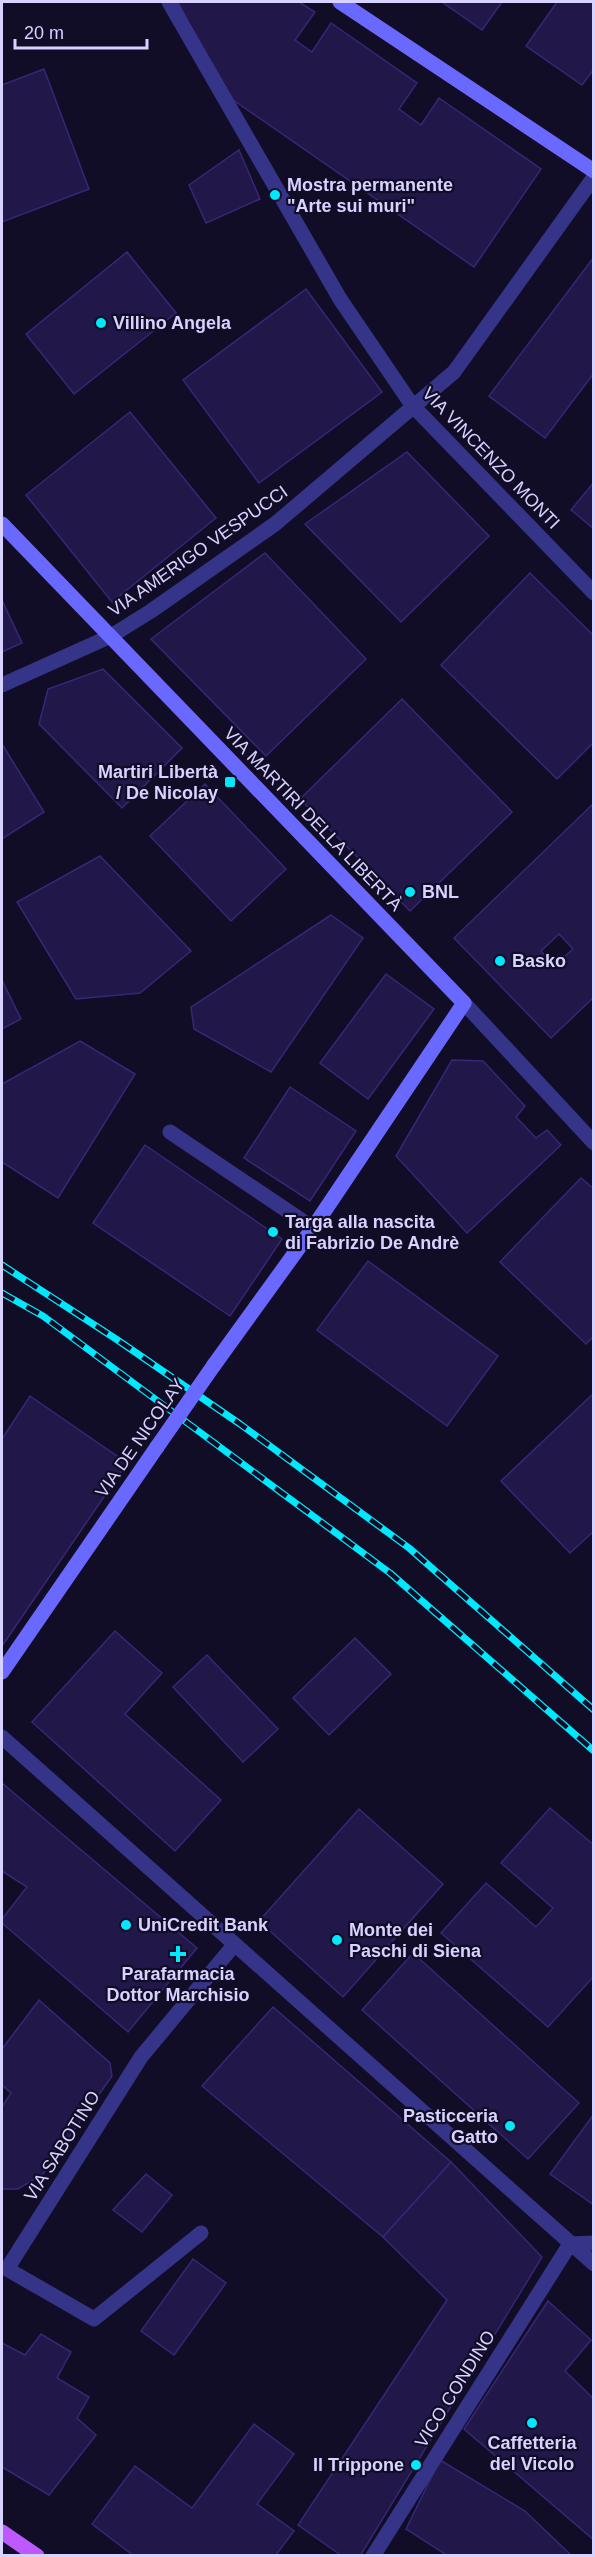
<svg xmlns="http://www.w3.org/2000/svg" width="595" height="2557" font-family="Helvetica,sans-serif">
	<style>
		.building { fill: #211749; stroke: #362777; stroke-width: 1.5; fill-rule: evenodd }
		.lines { fill: none; stroke-linecap: round; stroke-linejoin: round }
		.street { stroke: #363489; stroke-width: 15 }
		.secondary { stroke: #6a69ff; stroke-width: 15 }
		.primary { stroke: #be59ff; stroke-width: 15 }
		.rail-casing { stroke: #00e8fd; stroke-width: 7 }
		.rail { stroke: #110d26; stroke-width: 4.5; stroke-dasharray: 14; stroke-linecap: butt }
		.secondary-bridge { stroke: #6a69ff; stroke-width: 15 }
		.poi-dot { fill: #00e8fd; stroke: #110d26; stroke-width: 2 }
		.labels { text-anchor: middle; stroke-width: 4.5; stroke-linejoin: round; paint-order: stroke }
		.poi-label { font-size: 18px; font-weight: bold; fill: #d7d2ff; stroke: #110d26; text-anchor: start }
		.street-label { font-size: 18px; fill: #d7d2ff; stroke: #110d26 }
	</style>
	<rect width="100%" height="100%" fill="#110d26"/>
	<!-- building -->
	<g class="building">
		<polygon points="178,2 299,2 315,12 295,40 312,52 331,23 417,83 399,109 421,125 439,98 541,169 474,267 226,95"/>
		<polygon points="442,2 502,2 482,30"/>
		<polygon points="557,2 594,2 594,69 582,85 526,46"/>
		<polygon points="44,69 89,189 2,222 2,85"/>
		<polygon points="239,150 260,199 206,223 189,185"/>
		<polygon points="127,252 176,313 74,394 26,334"/>
		<polygon points="594,257 594,373 545,438 489,396"/>
		<polygon points="306,289 382,392 259,483 183,380"/>
		<polygon points="130,412 216,518 112,602 26,495"/>
		<polygon points="407,452 489,536 401,622 305,524"/>
		<polygon points="594,482 594,529 571,510"/>
		<polygon points="265,553 366,659 266,756 151,639"/>
		<polygon points="530,573 594,636 594,742 557,779 441,665"/>
		<polygon points="2,600 22,643 2,652"/>
		<polygon points="103,669 182,748 122,808 39,724 48,689"/>
		<polygon points="402,699 512,812 410,911 300,799"/>
		<polygon points="2,744 44,812 2,839"/>
		<polygon points="205,784 286,869 231,921 150,836"/>
		<path d="M594 803V997L551 1038 454 938ZM559 934 573 949 554 966 541 951Z"/>
		<polygon points="100,856 191,951 140,993 76,999 17,902"/>
		<polygon points="331,915 363,938 271,1072 194,1029 191,1007"/>
		<polygon points="386,974 434,1009 368,1099 320,1063"/>
		<polygon points="2,980 21,1019 2,1029"/>
		<polygon points="80,1041 135,1074 58,1198 2,1162 2,1084"/>
		<polygon points="452,1060 483,1061 525,1106 516,1117 536,1138 547,1130 561,1145 467,1233 396,1156"/>
		<polygon points="290,1087 356,1131 310,1201 244,1158"/>
		<polygon points="145,1145 282,1239 230,1316 93,1223"/>
		<polygon points="581,1178 594,1189 594,1336 586,1344 500,1262"/>
		<polygon points="368,1261 498,1356 447,1426 317,1330"/>
		<polygon points="594,1393 594,1531 570,1553 501,1481"/>
		<polygon points="30,1396 127,1463 2,1646 2,1439"/>
		<polygon points="115,1631 162,1673 125,1714 221,1800 175,1851 32,1722"/>
		<polygon points="355,1638 391,1674 329,1735 293,1698"/>
		<polygon points="207,1655 278,1729 243,1762 173,1687"/>
		<polygon points="2,1783 197,1948 128,2032 2,1923 2,1919 27,1887 2,1871"/>
		<polygon points="550,1808 594,1845 594,1976 548,2027 441,1933 486,1883 536,1927 553,1908 501,1863"/>
		<polygon points="359,1809 443,1884 343,1997 259,1921"/>
		<polygon points="413,1953 579,2103 528,2159 362,2010"/>
		<polygon points="39,2000 110,2063 112,2076 43,2174 18,2189 2,2189 2,2107 11,2093 2,2085 2,2049"/>
		<polygon points="273,2007 451,2162 383,2237 202,2086"/>
		<polygon points="594,2114 594,2205 550,2174"/>
		<polygon points="451,2162 542,2257 360,2556 342,2556 298,2525 447,2300 383,2237"/>
		<polygon points="146,2174 172,2195 142,2232 113,2210"/>
		<polygon points="193,2259 226,2283 174,2355 141,2331"/>
		<polygon points="548,2301 591,2340 565,2371 594,2399 594,2540 464,2429"/>
		<polygon points="41,2334 71,2352 57,2378 89,2397 77,2418 96,2435 49,2495 2,2467 2,2343 25,2355"/>
		<polygon points="254,2424 294,2454 257,2504 294,2531 275,2556 134,2556 92,2524 135,2466 192,2508"/>
		<polygon points="440,2460 525,2511 572,2556 448,2556 406,2529"/>
	</g>
	<g class="lines">
		<!-- street -->
		<g class="street">
			<polyline points="169,2 340,299 412,405 594,593"/>
			<polyline points="2,685 111,636 151,611 275,524 454,372 594,177"/>
			<polyline points="464,1003 594,1143"/>
			<polyline points="170,1132 313,1228"/>
			<polyline points="2,1737 594,2264"/>
			<polyline points="201,2233 94,2319 7,2269 141,2057 234,1945"/>
			<polyline points="570,2244 594,2243"/>
			<polyline points="373,2556 570,2244"/>
		</g>
		<!-- secondary -->
		<g class="secondary">
			<polyline points="340,2 594,171"/>
			<polyline points="2,524 464,1003 313,1228 214,1365"/>
			<polyline points="2,1672 157,1447"/>
		</g>
		<!-- primary -->
		<polyline class="primary" points="2,2532 37,2556"/>
		<defs>
			<g id="rail">
				<polyline points="2,1265 116,1339 240,1424 409,1548 594,1710"/>
				<polyline points="2,1293 43,1316 390,1573 594,1751"/>
			</g>
		</defs>
		<!-- rail casing -->
		<use href="#rail" class="rail-casing"/>
		<!-- rail -->
		<use href="#rail" class="rail"/>
		<!-- secondary-bridge -->
		<polyline class="secondary-bridge" points="157,1447 214,1365"/>
	</g>
	<!-- markers -->
	<g class="poi-dot">
		<circle cx="275" cy="195" r="6"/>
		<circle cx="101" cy="323" r="6"/>
		<rect x="224" y="776" width="12" height="12" rx="3"/>
		<circle cx="410" cy="892" r="6"/>
		<circle cx="500" cy="961" r="6"/>
		<circle cx="273" cy="1232" r="6"/>
		<circle cx="126" cy="1925" r="6"/>
		<circle cx="337" cy="1940" r="6"/>
		<path d="M175 1945h6v6h6v6h-6v6h-6v-6h-6v-6h6z"/>
		<circle cx="510" cy="2126" r="6"/>
		<circle cx="532" cy="2423" r="6"/>
		<circle cx="416" cy="2465" r="6"/>
	</g>
	<g class="labels">
		<!-- poi labels -->
		<g class="poi-label">
			<text x="287" y="191">Mostra permanente<tspan x="287" dy="21">"Arte sui muri"</tspan></text>
			<text x="113" y="329">Villino Angela</text>
			<text x="218" y="778" text-anchor="end">Martiri Libertà<tspan x="218" dy="21">/ De Nicolay</tspan></text>
			<text x="422" y="898">BNL</text>
			<text x="512" y="967">Basko</text>
			<text x="285" y="1228">Targa alla nascita<tspan x="285" dy="21">di Fabrizio De Andrè</tspan></text>
			<text x="138" y="1931">UniCredit Bank</text>
			<text x="349" y="1936">Monte dei<tspan x="349" dy="21">Paschi di Siena</tspan></text>
			<text x="178" y="1980" text-anchor="middle">Parafarmacia<tspan x="178" dy="21">Dottor Marchisio</tspan></text>
			<text x="498" y="2122" text-anchor="end">Pasticceria<tspan x="498" dy="21">Gatto</tspan></text>
			<text x="532" y="2449" text-anchor="middle">Caffetteria<tspan x="532" dy="21">del Vicolo</tspan></text>
			<text x="404" y="2471" text-anchor="end">Il Trippone</text>
		</g>
		<!-- street labels -->
		<g class="street-label">
			<text transform="translate(491 458) rotate(46)" y="6">VIA VINCENZO MONTI</text>
			<text transform="translate(198 551) rotate(-35)" y="6">VIA AMERIGO VESPUCCI</text>
			<text transform="translate(313 819) rotate(46)" y="6">VIA MARTIRI DELLA LIBERTÀ</text>
			<text transform="translate(140 1438) rotate(-55)" y="6">VIA DE NICOLAY</text>
			<text transform="translate(62 2146) rotate(-58)" y="6">VIA SABOTINO</text>
			<text transform="translate(455 2389) rotate(-58)" y="6">VICO CONDINO</text>
		</g>
	</g>
	<!-- border -->
	<rect width="595" height="2557" fill="none" stroke="#d7d2ff" stroke-width="6"/>
	<!-- scale -->
	<path d="M15 39v9h132v-9" fill="none" stroke="#d7d2ff" stroke-width="3"/>
	<text x="24" y="39" font-size="18" fill="#d7d2ff" stroke="#110d26" stroke-width="4.5" paint-order="stroke">20 m</text>
</svg>
